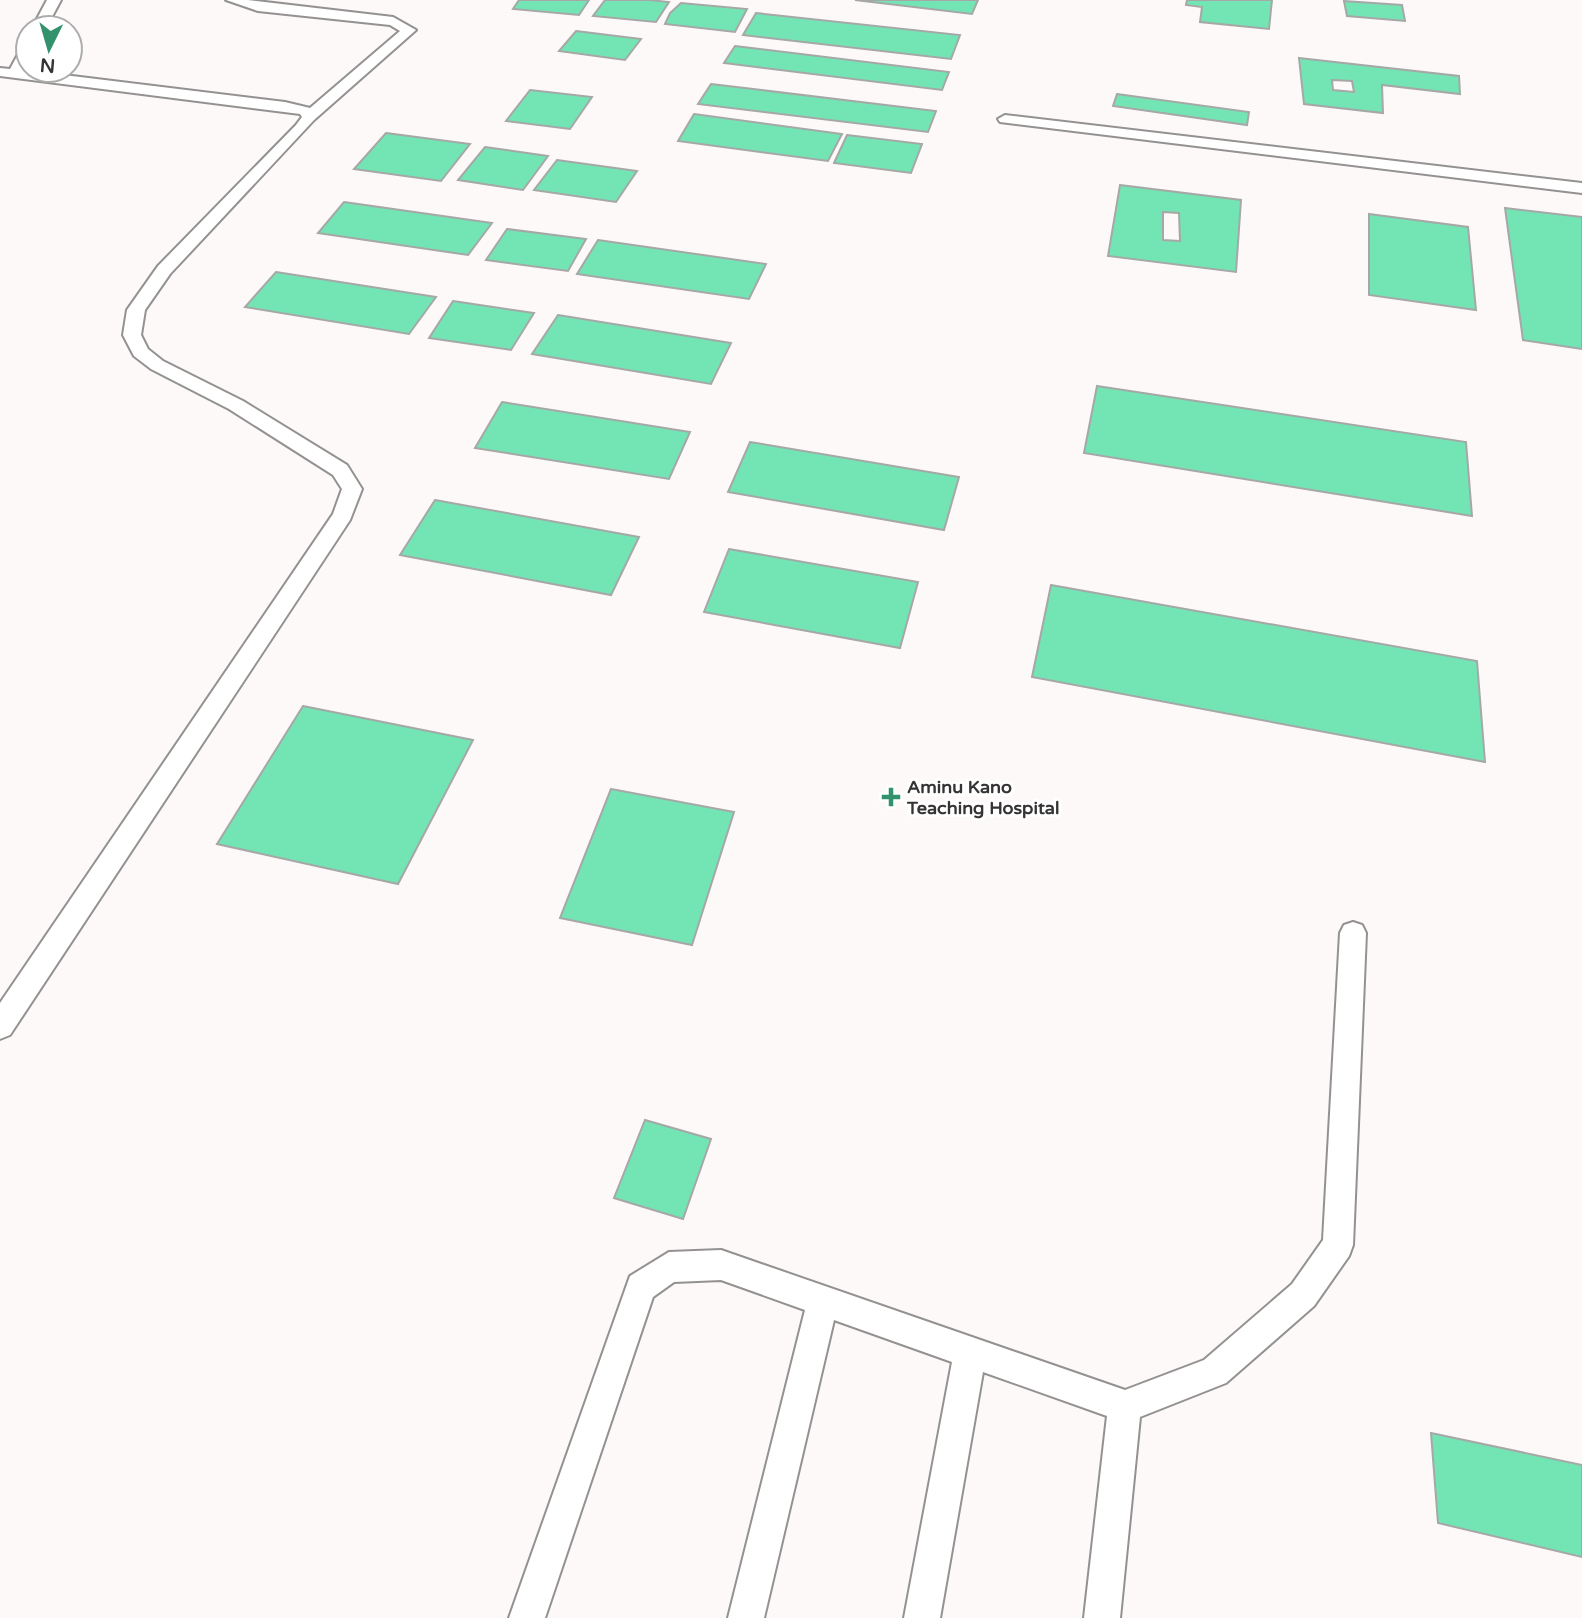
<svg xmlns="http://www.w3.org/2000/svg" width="1582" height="1618" font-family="'Varela Round',sans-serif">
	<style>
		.building { fill: #73e5b4; stroke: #a5a8a6; stroke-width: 2; fill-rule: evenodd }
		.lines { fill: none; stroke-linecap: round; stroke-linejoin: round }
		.service-casing { stroke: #949191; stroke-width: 4 }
		.service { fill: #fff; fill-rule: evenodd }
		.poi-dot { fill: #31926c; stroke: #fff; stroke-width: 2.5 }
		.labels { text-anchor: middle; stroke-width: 6; stroke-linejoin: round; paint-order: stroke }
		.poi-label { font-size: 18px; font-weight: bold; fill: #353333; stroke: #fff; text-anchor: start }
	</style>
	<rect width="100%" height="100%" fill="#fdf9f9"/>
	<!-- building -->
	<g class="building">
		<polygon points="519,0 589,0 579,15 513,9"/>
		<polygon points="605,0 649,0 669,2 656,22 593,16"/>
		<polygon points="855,0 978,0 972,14"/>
		<polygon points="1187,0 1272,0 1269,29 1200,22 1202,7 1186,5"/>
		<polygon points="1344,1 1402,5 1405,21 1347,16"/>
		<polygon points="681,3 747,9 735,32 665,24 670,13"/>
		<polygon points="756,13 960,35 951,59 743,35"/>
		<polygon points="576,31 641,39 625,60 559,51"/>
		<polygon points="735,46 949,72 942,90 724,63"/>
		<path d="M1299 58 1459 76 1460 94 1382 85 1383 113 1304 104ZM1332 80 1352 81 1354 92 1333 90Z"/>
		<polygon points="711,84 936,111 928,132 698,104"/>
		<polygon points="530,90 592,97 570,129 506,121"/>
		<polygon points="1117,94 1249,112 1247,125 1113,106"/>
		<polygon points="694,114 842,134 828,161 678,141"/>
		<polygon points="386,133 470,144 441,181 354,169"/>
		<polygon points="847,135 922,144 911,173 834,163"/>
		<polygon points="485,147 548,156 523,190 458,180"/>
		<polygon points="557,160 637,171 616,202 534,190"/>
		<path d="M1120 185 1241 200 1236 272 1108 256ZM1163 212 1179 213 1180 241 1163 240Z"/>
		<polygon points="344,202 492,223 468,255 318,233"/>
		<polygon points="1505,208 1582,217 1582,349 1523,340"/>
		<polygon points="1369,214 1468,227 1476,310 1369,295"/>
		<polygon points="507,229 586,239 568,271 486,260"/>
		<polygon points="598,240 766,264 749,299 577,274"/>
		<polygon points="276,272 436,297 409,334 245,307"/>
		<polygon points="453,301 534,313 511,350 429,338"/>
		<polygon points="558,315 731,343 711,384 532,354"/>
		<polygon points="1097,386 1466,442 1472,516 1084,453"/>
		<polygon points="502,402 690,432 669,479 475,448"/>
		<polygon points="750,442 959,477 944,530 728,492"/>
		<polygon points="435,500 639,537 611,595 400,555"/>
		<polygon points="729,549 918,582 900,648 704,612"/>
		<polygon points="1051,585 1477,661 1485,762 1032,677"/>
		<polygon points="303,706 473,740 398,884 217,844"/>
		<polygon points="611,789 734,812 692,945 560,918"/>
		<polygon points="645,1120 711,1139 683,1219 614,1198"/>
		<polygon points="1431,1433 1582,1465 1582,1557 1438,1523"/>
	</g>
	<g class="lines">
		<defs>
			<g id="service">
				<polygon points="47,0 61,0 46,28 32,28"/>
				<polygon points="226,0 248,0 393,17 416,30 314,120 170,274 145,310 141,335 148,349 163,361 243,401 347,465 362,489 350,520 10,1035 0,1039 0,1003 333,514 342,489 333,475 229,409 151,369 134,356 123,335 127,310 158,266 296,125 302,117 300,114 0,76 0,68 10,69 23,45 28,44 28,61 23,70 285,102 310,108 400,31 390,25 258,11"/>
				<polygon points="1005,115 1582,183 1582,193 1000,122 998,119"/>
				<polygon points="1353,922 1362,925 1366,933 1353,1245 1349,1256 1314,1306 1226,1383 1140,1417 1120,1618 1084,1618 1107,1416 983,1372 940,1618 904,1618 952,1362 834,1320 764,1618 728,1618 805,1310 721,1280 674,1282 653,1297 545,1618 509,1618 630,1276 669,1252 721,1250 1125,1390 1204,1360 1292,1284 1323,1240 1340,933 1344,925"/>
			</g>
		</defs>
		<!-- service casing -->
		<use href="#service" class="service-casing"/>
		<!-- service -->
		<use href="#service" class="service"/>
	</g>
	<!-- markers -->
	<path class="poi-dot" d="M887.5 786.5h7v7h7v7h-7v7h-7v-7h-7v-7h7z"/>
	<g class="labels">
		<!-- poi labels -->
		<g class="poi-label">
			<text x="907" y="793">Aminu Kano<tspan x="907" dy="21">Teaching Hospital</tspan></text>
		</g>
	</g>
	<!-- north arrow -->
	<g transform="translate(49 49) rotate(185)"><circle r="33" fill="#ffffff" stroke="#aeadad" stroke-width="2"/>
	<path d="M0-5L12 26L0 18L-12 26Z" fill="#31926c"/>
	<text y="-10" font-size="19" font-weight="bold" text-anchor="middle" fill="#353333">N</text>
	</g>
</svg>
